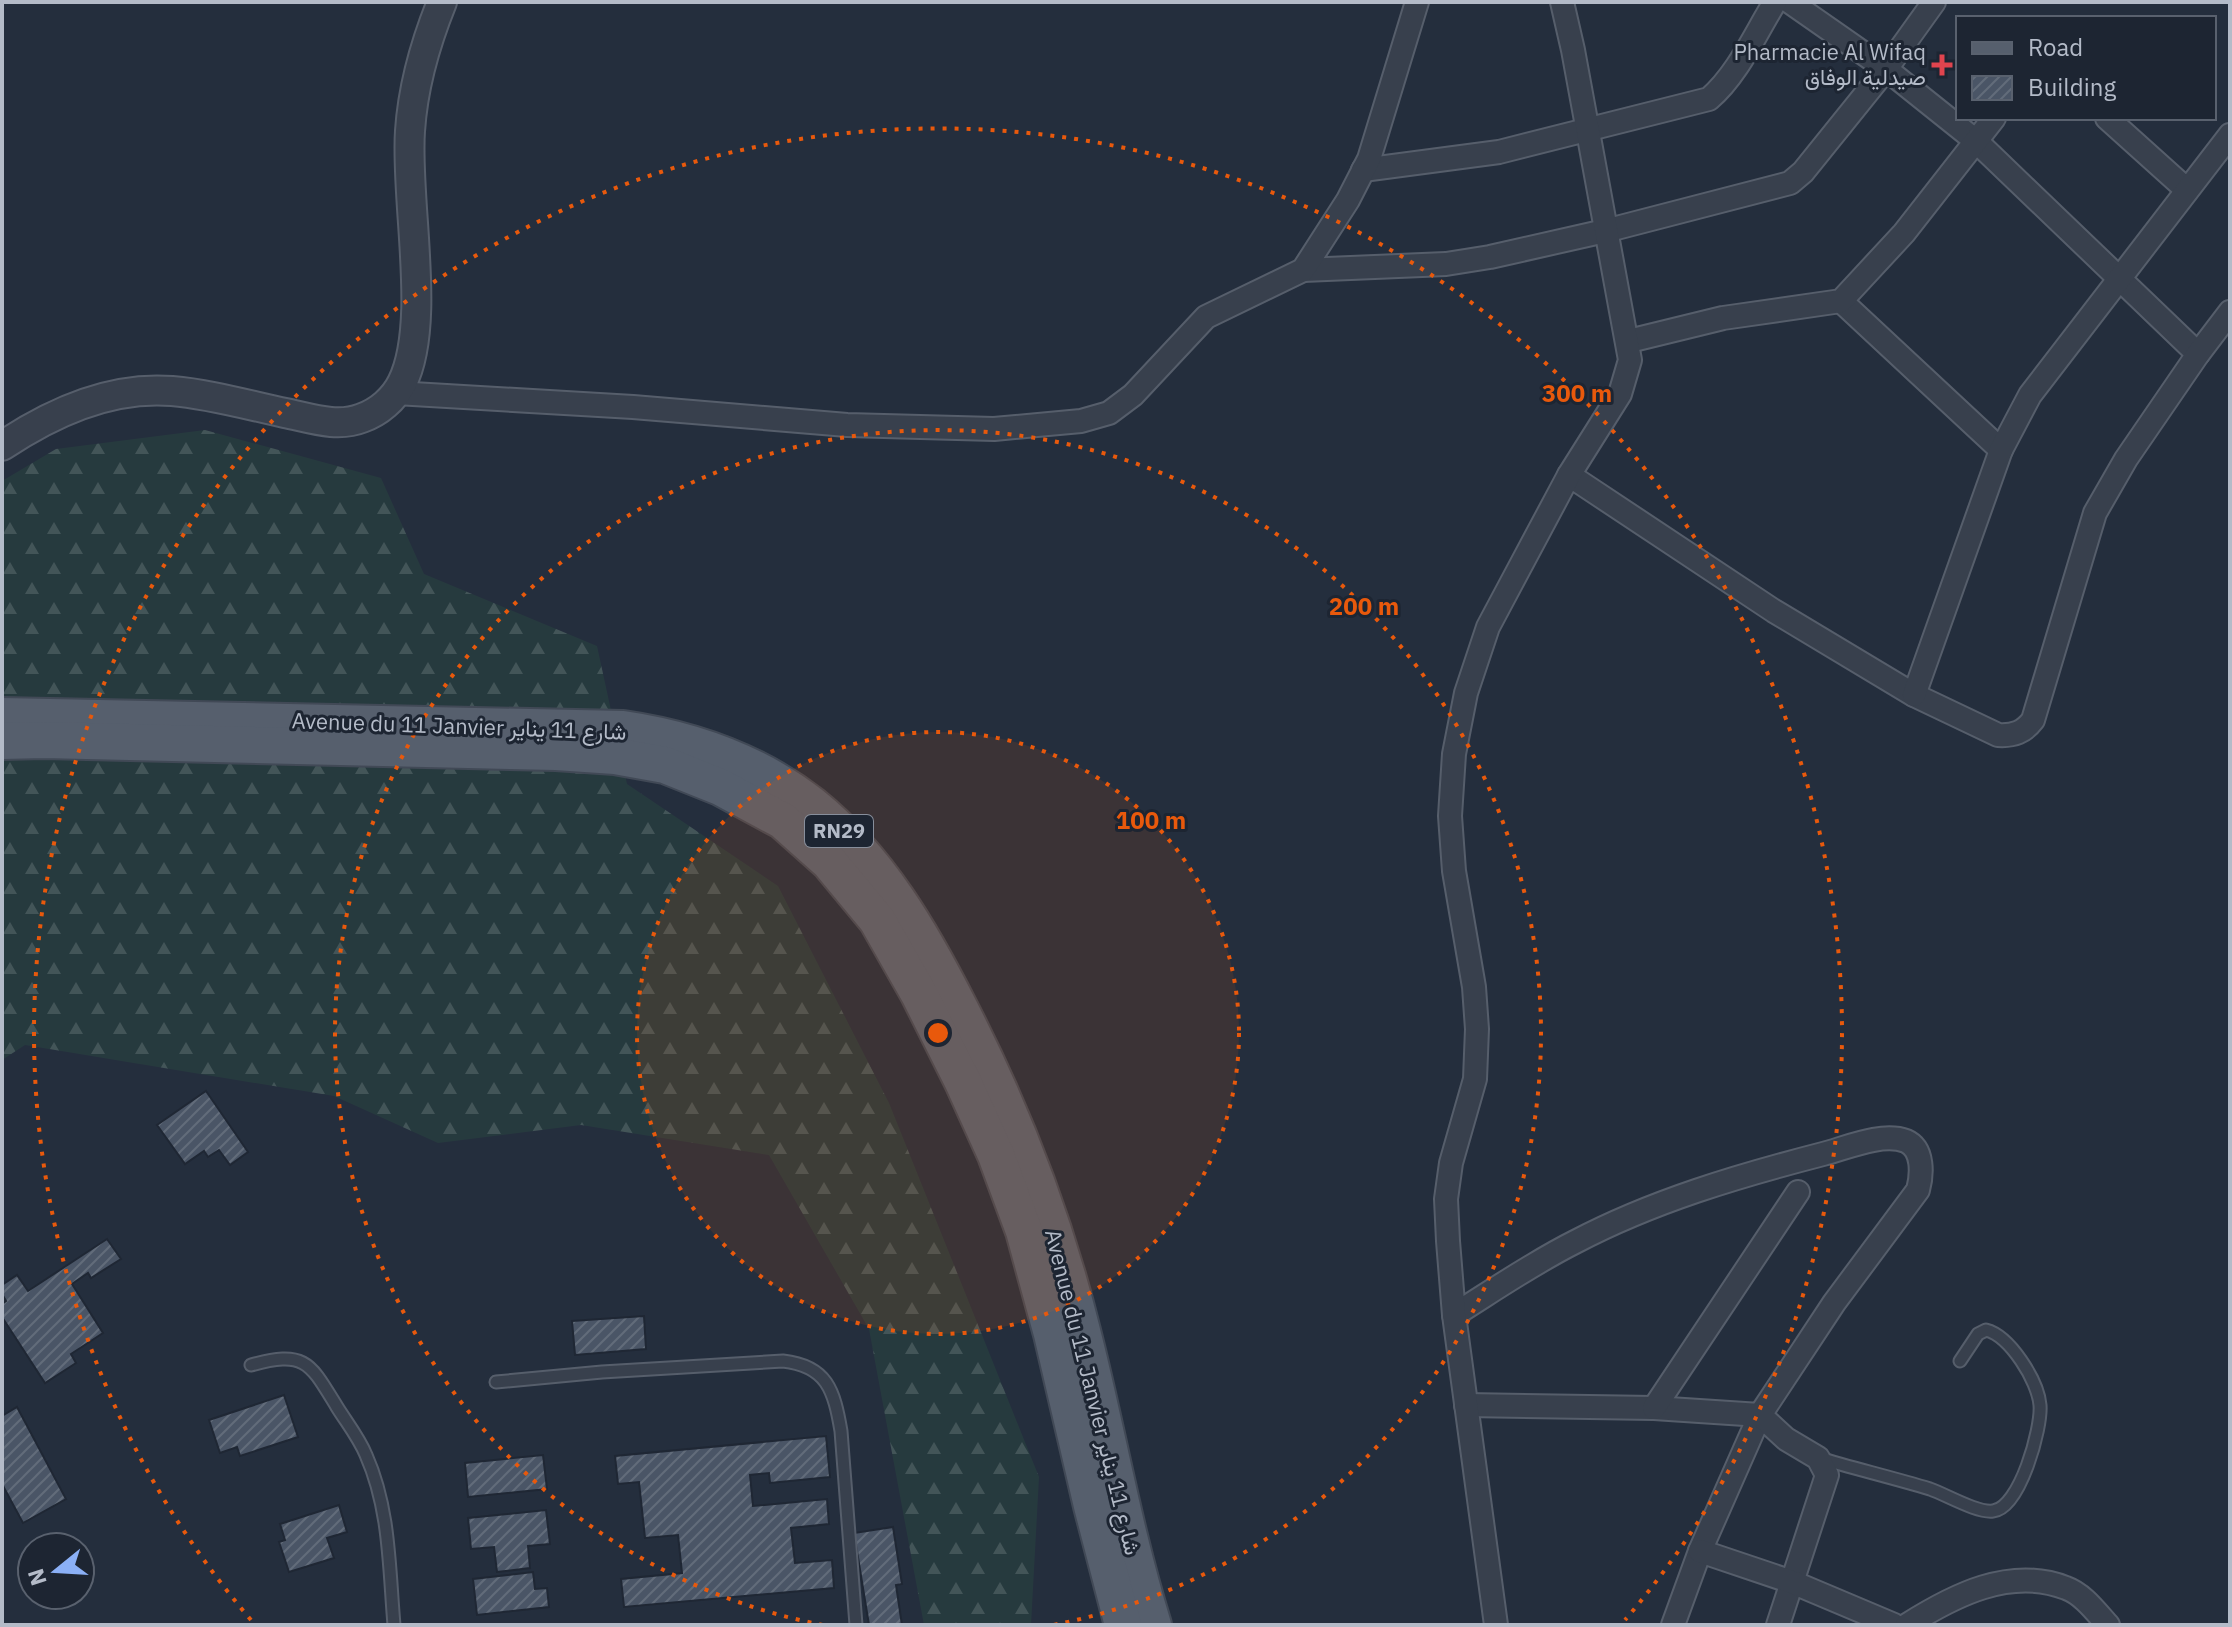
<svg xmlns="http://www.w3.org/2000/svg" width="2232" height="1627" font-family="'IBM Plex Sans',Vazirmatn,sans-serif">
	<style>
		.forest { fill: url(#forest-firs) }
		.building { fill: url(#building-hatch); stroke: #1f2734; stroke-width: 2 }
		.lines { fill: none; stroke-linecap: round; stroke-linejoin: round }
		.service-casing { stroke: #565e6b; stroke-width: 15 }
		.minor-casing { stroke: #565e6b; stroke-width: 26 }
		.tertiary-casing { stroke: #565e6b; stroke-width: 32 }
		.primary-casing { stroke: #414956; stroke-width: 40 }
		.service { stroke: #38404d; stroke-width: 11 }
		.minor { stroke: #38404d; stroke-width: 22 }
		.tertiary { stroke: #38404d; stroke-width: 28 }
		.primary { stroke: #565f6d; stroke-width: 36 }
		.ring { fill: none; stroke: #e8590c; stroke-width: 4; stroke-dasharray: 4 8 }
		.health-dot { fill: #e0444e; stroke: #1d2532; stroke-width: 3 }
		.labels { text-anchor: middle; stroke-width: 6; stroke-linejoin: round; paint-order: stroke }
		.shield { fill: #1d2532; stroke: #878e9b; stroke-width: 2 }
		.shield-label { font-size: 20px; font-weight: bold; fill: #b4bbc8 }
		.poi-label { font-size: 22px; fill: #b4bbc8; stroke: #1d2532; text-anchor: end }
		.street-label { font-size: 22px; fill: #b4bbc8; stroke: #1d2532 }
		.centre { fill: #e8590c; stroke: #1d2532; stroke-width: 4 }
		.ring-label { font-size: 24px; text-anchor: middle; font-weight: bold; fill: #e8590c; stroke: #1d2532; stroke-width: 6; stroke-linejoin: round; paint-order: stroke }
	</style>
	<defs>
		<pattern id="forest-firs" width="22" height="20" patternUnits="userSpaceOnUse" patternTransform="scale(2)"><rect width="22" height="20" fill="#263a3e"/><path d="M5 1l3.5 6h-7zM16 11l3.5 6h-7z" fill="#435558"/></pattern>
		<pattern id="building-hatch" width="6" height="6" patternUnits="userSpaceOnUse" patternTransform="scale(2)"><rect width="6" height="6" fill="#4a5566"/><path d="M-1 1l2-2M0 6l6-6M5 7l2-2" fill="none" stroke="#626c7a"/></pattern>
	</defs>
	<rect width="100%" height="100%" fill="#242e3d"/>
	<!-- forest -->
	<polygon class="forest" points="205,430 381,478 424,574 597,646 627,784 778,886 889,1103 1039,1477 1031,1625 924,1625 869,1329 769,1155 581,1125 438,1143 334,1096 25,1045 2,1060 2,481 56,449"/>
	<!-- building -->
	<g class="building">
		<polygon points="206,1091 248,1152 230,1165 219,1150 208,1157 204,1151 185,1164 157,1125"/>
		<polygon points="107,1239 121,1259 91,1278 88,1273 72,1284 103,1333 71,1354 76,1363 45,1383 2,1317 2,1304 6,1301 2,1294 2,1285 17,1275 28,1291"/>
		<polygon points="644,1316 646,1349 575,1355 572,1321"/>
		<polygon points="284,1395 298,1437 240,1456 237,1447 220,1453 209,1420"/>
		<polygon points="17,1407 66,1499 23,1523 2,1484 2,1416"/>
		<polygon points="826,1436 830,1477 770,1483 769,1473 750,1475 753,1506 827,1499 829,1524 791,1528 795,1563 832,1560 834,1588 624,1607 621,1579 682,1573 678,1535 645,1538 639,1482 618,1484 615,1456"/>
		<polygon points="543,1455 547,1489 468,1497 465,1463"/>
		<polygon points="339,1505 347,1532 327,1538 334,1558 289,1572 279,1542 285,1540 280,1524"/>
		<polygon points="546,1510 550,1544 528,1546 530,1568 497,1572 494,1547 471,1549 468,1518"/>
		<polygon points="893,1527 902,1584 896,1585 902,1625 869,1625 854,1533"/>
		<polygon points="533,1572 535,1589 547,1588 549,1607 477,1615 473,1579"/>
	</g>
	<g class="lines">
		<defs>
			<g id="service">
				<path d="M251 1365C306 1350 310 1363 337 1407 347 1423 359 1438 366 1455 390 1509 389 1567 394 1625"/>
				<path d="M496 1382 602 1372 783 1361C827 1366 834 1390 841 1431L856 1625"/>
				<path d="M1819 1458C1856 1469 1894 1478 1930 1489 1947 1495 1977 1513 1993 1511 2020 1508 2042 1428 2040 1405 2038 1381 2010 1336 1986 1330L1978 1334 1960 1361"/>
			</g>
			<g id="minor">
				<polyline points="1790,2 1886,69 1976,141 2198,354"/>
				<polyline points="2107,118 2187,190"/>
				<path d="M1363 170 1499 152 1709 99C1738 74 1755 34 1775 2"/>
				<polyline points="1303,270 1446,264 1490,257 1605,231 1790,183 1803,172 1886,69 1934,2"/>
				<polyline points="1841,301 2001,450"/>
				<polyline points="1629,341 1723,318 1841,301 1904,233 1994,118"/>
				<polyline points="396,393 633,407 847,425 994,429 1081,421 1109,413 1133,395 1206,317 1303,270 1348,200 1369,159 1417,2"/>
				<path d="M1569 475 1774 611 1914 695 1998 735C2014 736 2024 732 2033 720L2095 513 2126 459 2198 354 2230 312"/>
				<polyline points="1914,695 2001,450 2030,395 2230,135"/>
				<path d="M1454 1315C1494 1290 1533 1263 1575 1242 1653 1201 1738 1176 1823 1154 1846 1148 1882 1132 1906 1141 1924 1149 1922 1175 1918 1190L1834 1303 1760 1415 1700 1551 1673 1625"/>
				<polyline points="1466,1405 1654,1408 1760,1415 1786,1439 1818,1458 1827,1475 1778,1625"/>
				<polyline points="1654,1408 1798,1192"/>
				<polyline points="1700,1551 1792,1582 1894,1625"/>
				<polyline points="1496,1625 1454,1315 1448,1241 1446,1199 1451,1163 1475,1079 1477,1029 1474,987 1454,871 1450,816 1454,754 1466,693 1488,627 1569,475 1620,394 1630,360 1573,50 1562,2"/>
				<path d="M1907 1625C1953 1596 2010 1566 2066 1588 2083 1594 2096 1612 2108 1625"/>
			</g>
			<path id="tertiary" d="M2 446C51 413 111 386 172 391 209 394 248 405 285 413 310 418 337 428 362 418 379 412 394 399 402 383 432 323 405 201 410 131 413 85 425 44 442 2"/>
			<g id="primary">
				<path d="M2 716 623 729C692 739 757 762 812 805 879 859 922 934 960 1009 1013 1112 1054 1218 1082 1331 1107 1429 1123 1528 1153 1625"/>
				<polyline points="2,741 44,740 556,752 615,756 665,765 720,787 783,821 829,862 877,920 919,994 963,1082 996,1155 1024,1231 1052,1334 1092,1506 1123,1625"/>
			</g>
		</defs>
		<!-- service casing -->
		<use href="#service" class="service-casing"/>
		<!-- minor casing -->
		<use href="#minor" class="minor-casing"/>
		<!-- tertiary casing -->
		<use href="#tertiary" class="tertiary-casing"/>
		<!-- primary casing -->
		<use href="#primary" class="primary-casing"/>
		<!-- service -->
		<use href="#service" class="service"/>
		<!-- minor -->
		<use href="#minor" class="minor"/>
		<!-- tertiary -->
		<use href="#tertiary" class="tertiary"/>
		<!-- primary -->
		<use href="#primary" class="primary"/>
	</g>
	<!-- distance rings -->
	<circle cx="938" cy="1033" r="301" fill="#e8590c" fill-opacity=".12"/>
	<g class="ring">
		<circle cx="938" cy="1033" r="301"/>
		<path d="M823 1625A603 603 0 1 1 1053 1625"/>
		<path d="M251 1620A904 904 0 1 1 1625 1620"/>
	</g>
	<!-- markers -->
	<path class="health-dot" d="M1938 53h8v8h8v8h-8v8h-8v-8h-8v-8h8z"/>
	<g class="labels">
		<!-- shield labels -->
		<rect class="shield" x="805" y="815" width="68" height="32" rx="6"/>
		<g class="shield-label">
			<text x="839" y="838">RN29</text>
		</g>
		<!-- poi labels -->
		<g class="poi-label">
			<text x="1926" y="60">Pharmacie Al Wifaq<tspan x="1926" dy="25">صيدلية الوفاق</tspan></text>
		</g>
		<!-- street labels -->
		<g class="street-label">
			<text transform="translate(459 726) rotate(2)" y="8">Avenue du 11 Janvier شارع 11 يناير</text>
			<text transform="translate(1093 1392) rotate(76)" y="8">Avenue du 11 Janvier شارع 11 يناير</text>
		</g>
	</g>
	<circle cx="938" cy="1033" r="12" class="centre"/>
	<g class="ring-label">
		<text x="1577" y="402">300 m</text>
		<text x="1364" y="615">200 m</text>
		<text x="1151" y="829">100 m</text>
	</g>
	<!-- border -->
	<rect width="2232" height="1627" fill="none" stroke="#b4bbc8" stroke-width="8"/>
	<!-- legend -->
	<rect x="1956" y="16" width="260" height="104" fill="#1d2532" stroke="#59616e" stroke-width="2"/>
	<rect x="1972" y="42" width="40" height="12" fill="#565f6d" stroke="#59616e" stroke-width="2"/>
	<text x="2028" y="56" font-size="24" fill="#b4bbc8">Road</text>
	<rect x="1972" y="76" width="40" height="24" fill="url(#building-hatch)" stroke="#59616e" stroke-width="2"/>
	<text x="2028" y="96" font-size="24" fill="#b4bbc8">Building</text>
	<!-- north arrow -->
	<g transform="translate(56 1571) rotate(252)"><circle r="38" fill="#1d2532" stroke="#59616e" stroke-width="2"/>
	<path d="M0-6L14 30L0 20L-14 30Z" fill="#8bb0f6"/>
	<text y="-12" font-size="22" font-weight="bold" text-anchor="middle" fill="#b4bbc8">N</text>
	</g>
</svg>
